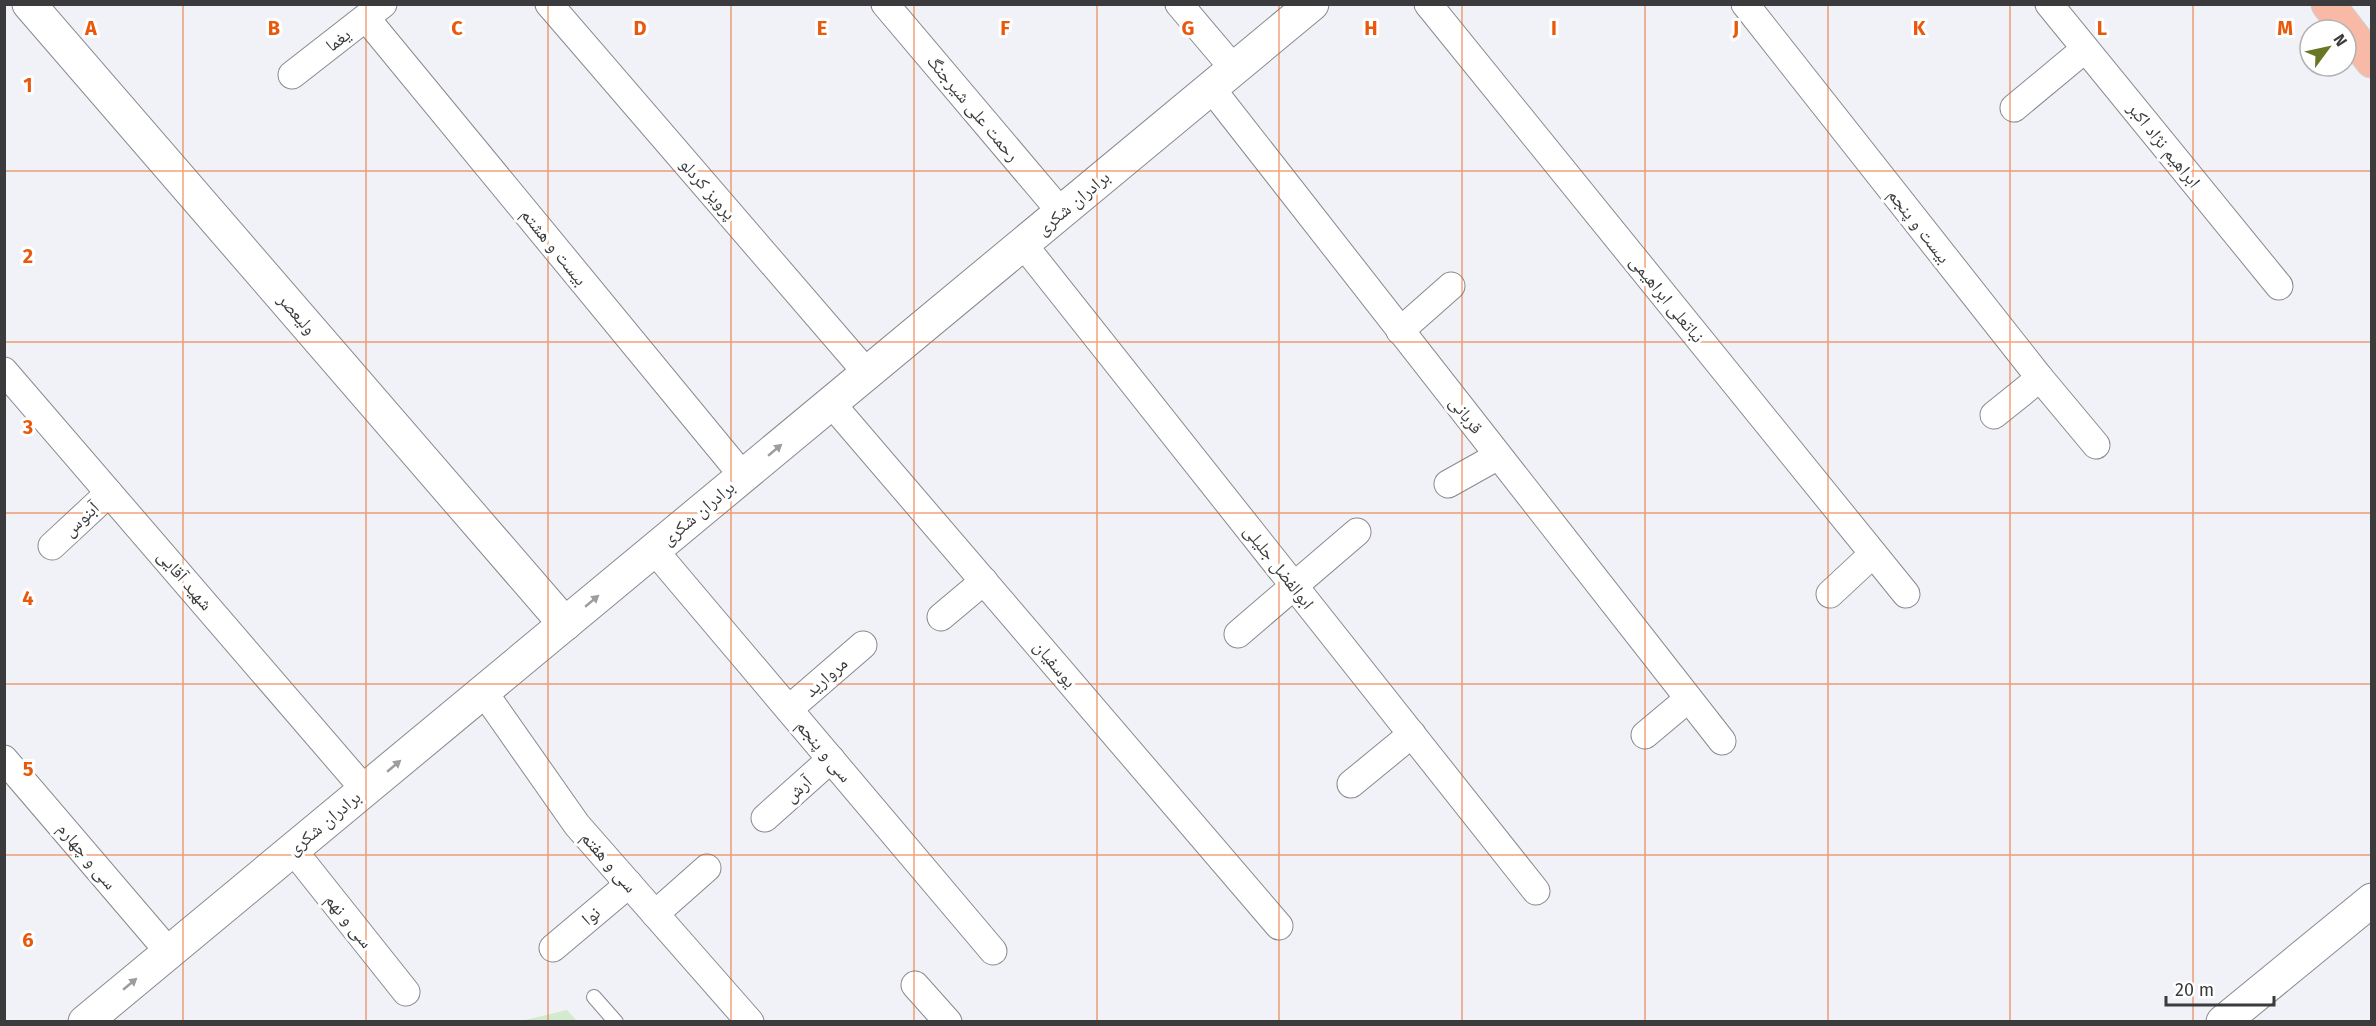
<svg xmlns="http://www.w3.org/2000/svg" width="2376" height="1026" font-family="'Fira Sans','Noto Naskh Arabic',sans-serif">
	<style>
		.green { fill: #d4eacd }
		.lines { fill: none; stroke-linecap: round; stroke-linejoin: round }
		.service-casing { stroke: #898a8f; stroke-width: 16 }
		.minor-casing { stroke: #898a8f; stroke-width: 29 }
		.tertiary-casing { stroke: #898a8f; stroke-width: 35 }
		.primary-casing { stroke: #d0d0d0; stroke-width: 35 }
		.service { stroke: #fff; stroke-width: 14 }
		.minor { stroke: #fff; stroke-width: 27 }
		.tertiary { stroke: #fff; stroke-width: 33 }
		.primary { stroke: #f8b9a6; stroke-width: 33 }
		.oneway { fill: #9d9d9e }
		.grid { fill: none; stroke: #e8590c; stroke-width: 1.5; stroke-opacity: 0.55 }
		.labels { text-anchor: middle; stroke-width: 6; stroke-linejoin: round; paint-order: stroke }
		.street-label { font-size: 18px; fill: #3b3b3d; stroke: #fff }
		.grid-label { font-size: 20px; text-anchor: middle; font-weight: bold; fill: #e8590c; stroke: #fff; stroke-width: 6; stroke-linejoin: round; paint-order: stroke }
	</style>
	<rect width="100%" height="100%" fill="#f1f2f7"/>
	<!-- green -->
	<polygon class="green" points="567,1010 577,1021 521,1021"/>
	<g class="lines">
		<defs>
			<polyline id="service" points="594,997 616,1022"/>
			<g id="minor">
				<polyline points="549,4 867,373"/>
				<polyline points="885,4 1061,212"/>
				<polyline points="1179,4 1234,69"/>
				<polyline points="1428,4 1906,594"/>
				<polyline points="1745,4 2040,378 2096,445"/>
				<polyline points="2049,4 2279,286"/>
				<polyline points="366,18 743,476"/>
				<polyline points="292,75 383,4"/>
				<polyline points="1211,88 1722,741"/>
				<polyline points="2014,108 2085,49"/>
				<polyline points="1023,244 1536,891"/>
				<polyline points="1400,331 1451,286"/>
				<polyline points="4,371 365,790"/>
				<polyline points="831,403 1279,926"/>
				<polyline points="1994,415 2040,378"/>
				<polyline points="1448,484 1498,456"/>
				<polyline points="52,546 109,493"/>
				<polyline points="654,550 993,951"/>
				<polyline points="1830,594 1873,554"/>
				<polyline points="941,617 984,581"/>
				<polyline points="1238,634 1357,532"/>
				<polyline points="483,691 577,825 750,1022"/>
				<polyline points="789,709 863,645"/>
				<polyline points="1645,735 1688,699"/>
				<polyline points="4,759 169,952"/>
				<polyline points="1351,784 1412,734"/>
				<polyline points="765,818 831,759"/>
				<polyline points="293,850 406,992"/>
				<polyline points="655,914 707,868"/>
				<polyline points="553,948 629,884"/>
				<polyline points="915,985 948,1022"/>
			</g>
			<g id="tertiary">
				<polyline points="29,4 565,624"/>
				<polyline points="85,1022 1312,4"/>
				<polyline points="2223,1022 2372,900"/>
			</g>
			<polyline id="primary" points="2328,4 2372,61"/>
		</defs>
		<!-- service casing -->
		<use href="#service" class="service-casing"/>
		<!-- minor casing -->
		<use href="#minor" class="minor-casing"/>
		<!-- tertiary casing -->
		<use href="#tertiary" class="tertiary-casing"/>
		<!-- primary casing -->
		<use href="#primary" class="primary-casing"/>
		<!-- service -->
		<use href="#service" class="service"/>
		<!-- minor -->
		<use href="#minor" class="minor"/>
		<!-- tertiary -->
		<use href="#tertiary" class="tertiary"/>
		<!-- primary -->
		<use href="#primary" class="primary"/>
	</g>
	<!-- one-way arrows -->
	<defs><path id="oneway-solid" d="M-6-.8H1V-3.2L6.5 0L1 3.2V.8H-6Z" transform="scale(1.5)"/></defs>
	<g class="oneway">
		<use href="#oneway-solid" transform="translate(775 450) rotate(-40)"/>
		<use href="#oneway-solid" transform="translate(592 601) rotate(-40)"/>
		<use href="#oneway-solid" transform="translate(394 766) rotate(-40)"/>
		<use href="#oneway-solid" transform="translate(130 984) rotate(-40)"/>
	</g>
	<!-- grid -->
	<path class="grid" d="M183 4V1022M366 4V1022M548 4V1022M731 4V1022M914 4V1022M1097 4V1022M1279 4V1022M1462 4V1022M1645 4V1022M1828 4V1022M2010 4V1022M2193 4V1022M4 171H2372M4 342H2372M4 513H2372M4 684H2372M4 855H2372"/>
	<g class="labels">
		<!-- street labels -->
		<g class="street-label">
			<text transform="translate(338 40) rotate(-37)" y="6">یغما</text>
			<text transform="translate(973 108) rotate(50)" y="6">رحمت علی شیرجنگ</text>
			<text transform="translate(2164 145) rotate(51)" y="6">ابراهیم نژاد اکبر</text>
			<text transform="translate(708 189) rotate(49)" y="6">پرویز کردلو</text>
			<text transform="translate(1073 203) rotate(-40)" y="6">برادران شکری</text>
			<text transform="translate(1919 226) rotate(52)" y="6">بیست و پنجم</text>
			<text transform="translate(554 247) rotate(51)" y="6">بیست و هشتم</text>
			<text transform="translate(1667 299) rotate(51)" y="6">نباتعلی ابراهیمی</text>
			<text transform="translate(297 314) rotate(49)" y="6">ولیعصر</text>
			<text transform="translate(1466 415) rotate(52)" y="6">قربانی</text>
			<text transform="translate(698 513) rotate(-40)" y="6">برادران شکری</text>
			<text transform="translate(81 519) rotate(-43)" y="6">آبنوس</text>
			<text transform="translate(1279 567) rotate(52)" y="6">ابوالفضل جلیلی</text>
			<text transform="translate(185 580) rotate(49)" y="6">شهید آقایی</text>
			<text transform="translate(1055 664) rotate(50)" y="6">یوسفیان</text>
			<text transform="translate(826 677) rotate(-41)" y="6">مروارید</text>
			<text transform="translate(824 751) rotate(50)" y="6">سی و پنجم</text>
			<text transform="translate(798 789) rotate(-42)" y="6">آرش</text>
			<text transform="translate(324 823) rotate(-40)" y="6">برادران شکری</text>
			<text transform="translate(87 856) rotate(50)" y="6">سی و چهارم</text>
			<text transform="translate(609 862) rotate(49)" y="6">سی و هفتم</text>
			<text transform="translate(591 916) rotate(-40)" y="6">نوا</text>
			<text transform="translate(349 921) rotate(51)" y="6">سی و نهم</text>
		</g>
	</g>
	<g class="grid-label">
		<text x="91" y="35">A</text>
		<text x="274" y="35">B</text>
		<text x="457" y="35">C</text>
		<text x="640" y="35">D</text>
		<text x="822" y="35">E</text>
		<text x="1005" y="35">F</text>
		<text x="1188" y="35">G</text>
		<text x="1371" y="35">H</text>
		<text x="1554" y="35">I</text>
		<text x="1736" y="35">J</text>
		<text x="1919" y="35">K</text>
		<text x="2102" y="35">L</text>
		<text x="2285" y="35">M</text>
		<text x="28" y="92">1</text>
		<text x="28" y="263">2</text>
		<text x="28" y="434">3</text>
		<text x="28" y="605">4</text>
		<text x="28" y="776">5</text>
		<text x="28" y="947">6</text>
	</g>
	<!-- border -->
	<rect width="2376" height="1026" fill="none" stroke="#3b3b3d" stroke-width="12"/>
	<!-- north arrow -->
	<g transform="translate(2328 48) rotate(57)"><circle r="28" fill="#ffffff" stroke="#b1b1b1" stroke-width="1.5"/>
	<path d="M0-4.5L10 22L0 15L-10 22Z" fill="#687724"/>
	<text y="-9" font-size="16" font-weight="bold" text-anchor="middle" fill="#3b3b3d">N</text>
	</g>
	<!-- scale -->
	<path d="M2166 996v9h108v-9" fill="none" stroke="#3b3b3d" stroke-width="3"/>
	<text x="2175" y="996" font-size="18" fill="#3b3b3d" stroke="#ffffff" stroke-width="4.5" paint-order="stroke">20 m</text>
</svg>
